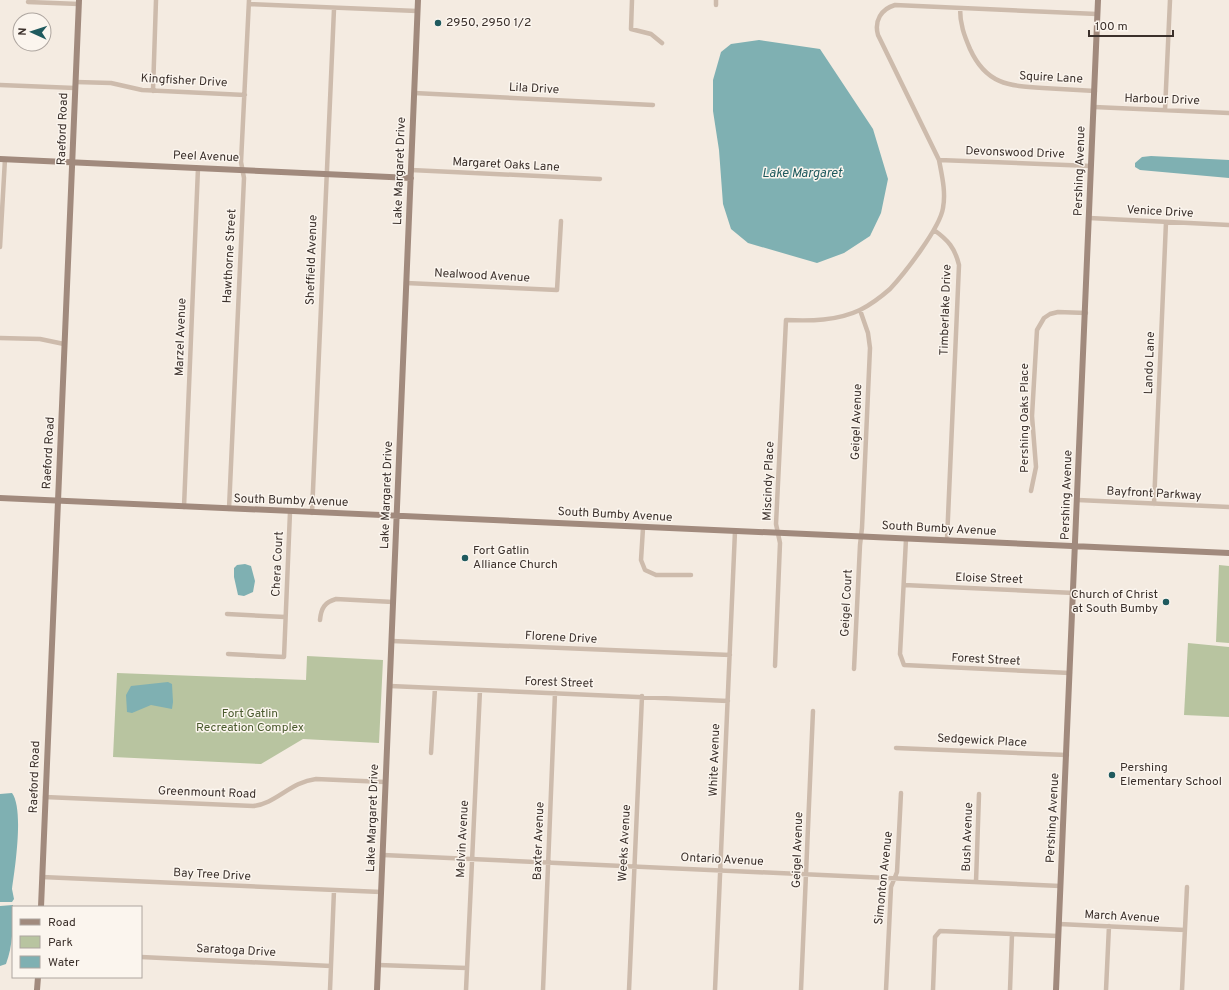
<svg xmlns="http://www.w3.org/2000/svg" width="1229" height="990" font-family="Overpass,sans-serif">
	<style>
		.green { fill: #b8c4a0 }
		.water { fill: #7fb0b2 }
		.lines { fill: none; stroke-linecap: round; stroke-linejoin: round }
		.street { stroke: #cdbbac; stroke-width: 4.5 }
		.secondary { stroke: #a18a7d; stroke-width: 6 }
		.poi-dot { fill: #1f5a5e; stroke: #fbf5ee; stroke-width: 1.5 }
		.labels { text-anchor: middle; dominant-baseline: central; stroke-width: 3; stroke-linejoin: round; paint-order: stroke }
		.poi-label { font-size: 12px; fill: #3b302b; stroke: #fbf5ee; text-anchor: start }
		.street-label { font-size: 12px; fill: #3b302b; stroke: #fbf5ee }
		.park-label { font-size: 12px; fill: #4a5a2e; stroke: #fbf5ee }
		.water-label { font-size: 13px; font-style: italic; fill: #1f5a5e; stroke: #fbf5ee }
	</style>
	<rect width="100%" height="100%" fill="#f4ebe1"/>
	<!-- green -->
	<path class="green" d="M1219 565 1229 566V643L1216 642Z
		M1188 643 1229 647V717L1184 715Z
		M307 656 383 660 379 743 303 739 261 764 113 757 117 673 306 680Z"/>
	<!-- water -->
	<path class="water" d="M759 40 820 49 873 129 888 179 881 213 870 236 844 253 817 263 748 243 731 229 723 204 719 150 713 111V80L721 52 731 44Z
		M1151 156 1229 160V178L1140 170 1135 167V163L1142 157Z
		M245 564 251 566 255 581 253 592 244 596 238 595 234 577V568L237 565Z
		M168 682 172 684 173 702 172 709 151 705 132 713 127 712 126 695 131 686Z
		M12 793C24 809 15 868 12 889L14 899 12 902H0V794Z
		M13 905C13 925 13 946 6 964L0 966V906Z"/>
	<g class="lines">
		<!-- street -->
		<path class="street" d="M632 0 631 29 651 34 662 43
			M28 2 79 4
			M249 4 417 11
			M716 5V0
			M960 8C960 24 964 35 970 49 986 84 1008 86 1043 88 1060 89 1077 90 1095 91
			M76 82 111 83 142 90 245 95
			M0 85 75 88
			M153 91 156 0
			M414 93 653 105
			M1094 107 1229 113
			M1165 110 1170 0
			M939 160 1091 166
			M411 170 600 179
			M1089 218 1229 225
			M934 230C948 240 955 248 959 265L947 540
			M0 247 5 159
			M406 283 557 290 561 221
			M0 338 40 339 64 344
			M1031 491 1036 467 1032 416 1037 330 1044 318 1050 314 1058 312 1086 313
			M1078 500 1229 507
			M1154 504 1166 222
			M184 507 198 168
			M229 509 244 178 241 162 249 0
			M312 513 334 9
			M643 528 641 560 645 570 656 575H691
			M906 539 900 654 904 665 1070 673
			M904 585 1074 593
			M227 614 285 617
			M320 620C321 608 325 602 336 599L393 602
			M392 641 730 655
			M228 654 284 657 290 512
			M775 666 780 543 776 524 786 320C810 321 837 321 860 310 870 305 882 296 890 289 904 274 940 228 943 208 946 192 942 176 939 160L878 35C874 21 881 9 895 5L1097 14
			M854 669 860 545 862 528 870 348 868 333 860 310
			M390 686 728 701
			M896 748 1067 755
			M431 753 435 688
			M45 797 253 806C276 804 290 782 316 779L385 782
			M383 855 1060 886
			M42 877 381 892
			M976 882 979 794
			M1059 924 1185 930
			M141 957 331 966
			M378 965 467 968
			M330 990 334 890
			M466 990 480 690
			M543 990 555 693
			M629 990 642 696
			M715 990 735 531
			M801 990 813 711
			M886 990 891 887 897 872 901 793
			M933 990 935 937 940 931 1058 936
			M1010 990 1012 934
			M1106 990 1109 926
			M1182 990 1187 887"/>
		<!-- secondary -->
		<path class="secondary" d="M0 159 411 178
			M0 498 1229 553
			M41 907 79 0
			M37 990 38 977
			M377 990 418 0
			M1056 990 1098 0"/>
	</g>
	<!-- markers -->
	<g class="poi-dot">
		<circle cx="438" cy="23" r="4"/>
		<circle cx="465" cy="558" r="4"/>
		<circle cx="1166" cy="602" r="4"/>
		<circle cx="1112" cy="775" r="4"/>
	</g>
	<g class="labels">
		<!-- poi labels -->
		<g class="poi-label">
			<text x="446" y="23">2950, 2950 1/2</text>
			<text x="473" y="551">Fort Gatlin<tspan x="473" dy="14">Alliance Church</tspan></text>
			<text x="1158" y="595" text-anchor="end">Church of Christ<tspan x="1158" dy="14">at South Bumby</tspan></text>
			<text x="1120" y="768">Pershing<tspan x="1120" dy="14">Elementary School</tspan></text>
		</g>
		<!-- street labels -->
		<g class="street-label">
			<text transform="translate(1051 78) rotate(3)">Squire Lane</text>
			<text transform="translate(184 81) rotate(3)">Kingfisher Drive</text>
			<text transform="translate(534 89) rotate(3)">Lila Drive</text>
			<text transform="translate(1162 100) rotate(2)">Harbour Drive</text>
			<text transform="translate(63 129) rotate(-88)">Raeford Road</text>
			<text transform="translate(1015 153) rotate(2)">Devonswood Drive</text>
			<text transform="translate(206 157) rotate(2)">Peel Avenue</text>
			<text transform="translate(506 165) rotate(3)">Margaret Oaks Lane</text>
			<text transform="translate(400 171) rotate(-88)">Lake Margaret Drive</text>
			<text transform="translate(1080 171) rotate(-88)">Pershing Avenue</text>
			<text transform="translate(1160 212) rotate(3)">Venice Drive</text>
			<text transform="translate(230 256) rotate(-87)">Hawthorne Street</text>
			<text transform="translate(312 260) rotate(-88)">Sheffield Avenue</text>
			<text transform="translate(482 276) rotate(3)">Nealwood Avenue</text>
			<text transform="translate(946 310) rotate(-88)">Timberlake Drive</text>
			<text transform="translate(181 337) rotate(-88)">Marzel Avenue</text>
			<text transform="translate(1150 363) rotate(-88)">Lando Lane</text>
			<text transform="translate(1025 418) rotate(-90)">Pershing Oaks Place</text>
			<text transform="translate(857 422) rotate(-88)">Geigel Avenue</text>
			<text transform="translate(49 453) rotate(-87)">Raeford Road</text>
			<text transform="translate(769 481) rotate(-88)">Miscindy Place</text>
			<text transform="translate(1154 494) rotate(3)">Bayfront Parkway</text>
			<text transform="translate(387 495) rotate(-88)">Lake Margaret Drive</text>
			<text transform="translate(1067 495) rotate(-88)">Pershing Avenue</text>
			<text transform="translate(291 501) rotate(2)">South Bumby Avenue</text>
			<text transform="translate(615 515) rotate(3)">South Bumby Avenue</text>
			<text transform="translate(939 529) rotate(3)">South Bumby Avenue</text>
			<text transform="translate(278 564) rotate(-87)">Chera Court</text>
			<text transform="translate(989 579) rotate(2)">Eloise Street</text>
			<text transform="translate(847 603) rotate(-87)">Geigel Court</text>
			<text transform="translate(561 638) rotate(3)">Florene Drive</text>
			<text transform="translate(986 660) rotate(3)">Forest Street</text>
			<text transform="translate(559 683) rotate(2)">Forest Street</text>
			<text transform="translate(982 741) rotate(3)">Sedgewick Place</text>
			<text transform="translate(715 760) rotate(-88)">White Avenue</text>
			<text transform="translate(35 777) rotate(-88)">Raeford Road</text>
			<text transform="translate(207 793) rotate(2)">Greenmount Road</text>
			<text transform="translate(373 818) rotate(-88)">Lake Margaret Drive</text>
			<text transform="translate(1053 818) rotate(-87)">Pershing Avenue</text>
			<text transform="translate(968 837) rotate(-88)">Bush Avenue</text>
			<text transform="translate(463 839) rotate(-87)">Melvin Avenue</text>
			<text transform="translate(539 841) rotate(-88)">Baxter Avenue</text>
			<text transform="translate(625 843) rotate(-87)">Weeks Avenue</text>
			<text transform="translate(798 850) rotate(-88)">Geigel Avenue</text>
			<text transform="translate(722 860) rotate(3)">Ontario Avenue</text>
			<text transform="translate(212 875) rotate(3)">Bay Tree Drive</text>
			<text transform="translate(884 878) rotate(-84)">Simonton Avenue</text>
			<text transform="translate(1122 917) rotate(3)">March Avenue</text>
			<text transform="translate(236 951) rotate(3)">Saratoga Drive</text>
		</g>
		<!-- park labels -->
		<g class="park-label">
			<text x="250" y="714">Fort Gatlin<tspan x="250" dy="14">Recreation Complex</tspan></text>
		</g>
		<!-- water labels -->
		<g class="water-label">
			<text x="802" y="174">Lake Margaret</text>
		</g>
	</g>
	<!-- legend -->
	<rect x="12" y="906" width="130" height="72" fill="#fbf5ee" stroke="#aea6a0"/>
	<rect x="20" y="919" width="20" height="6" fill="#a18a7d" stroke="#aea6a0"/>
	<text x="48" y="926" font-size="12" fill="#3b302b">Road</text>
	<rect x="20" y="936" width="20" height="12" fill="#b8c4a0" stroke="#aea6a0"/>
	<text x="48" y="946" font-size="12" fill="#3b302b">Park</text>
	<rect x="20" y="956" width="20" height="12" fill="#7fb0b2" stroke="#aea6a0"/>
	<text x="48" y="966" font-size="12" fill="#3b302b">Water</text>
	<!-- north arrow -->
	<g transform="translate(32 32) rotate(273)"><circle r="19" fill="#fbf5ee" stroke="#aea6a0"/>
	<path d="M0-3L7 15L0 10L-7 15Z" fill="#1f5a5e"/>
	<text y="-6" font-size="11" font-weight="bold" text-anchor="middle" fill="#3b302b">N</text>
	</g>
	<!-- scale -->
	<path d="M1089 30v6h84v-6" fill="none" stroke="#3b302b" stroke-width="2"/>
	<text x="1095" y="30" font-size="12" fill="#3b302b" stroke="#fbf5ee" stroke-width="3" paint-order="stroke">100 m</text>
</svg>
